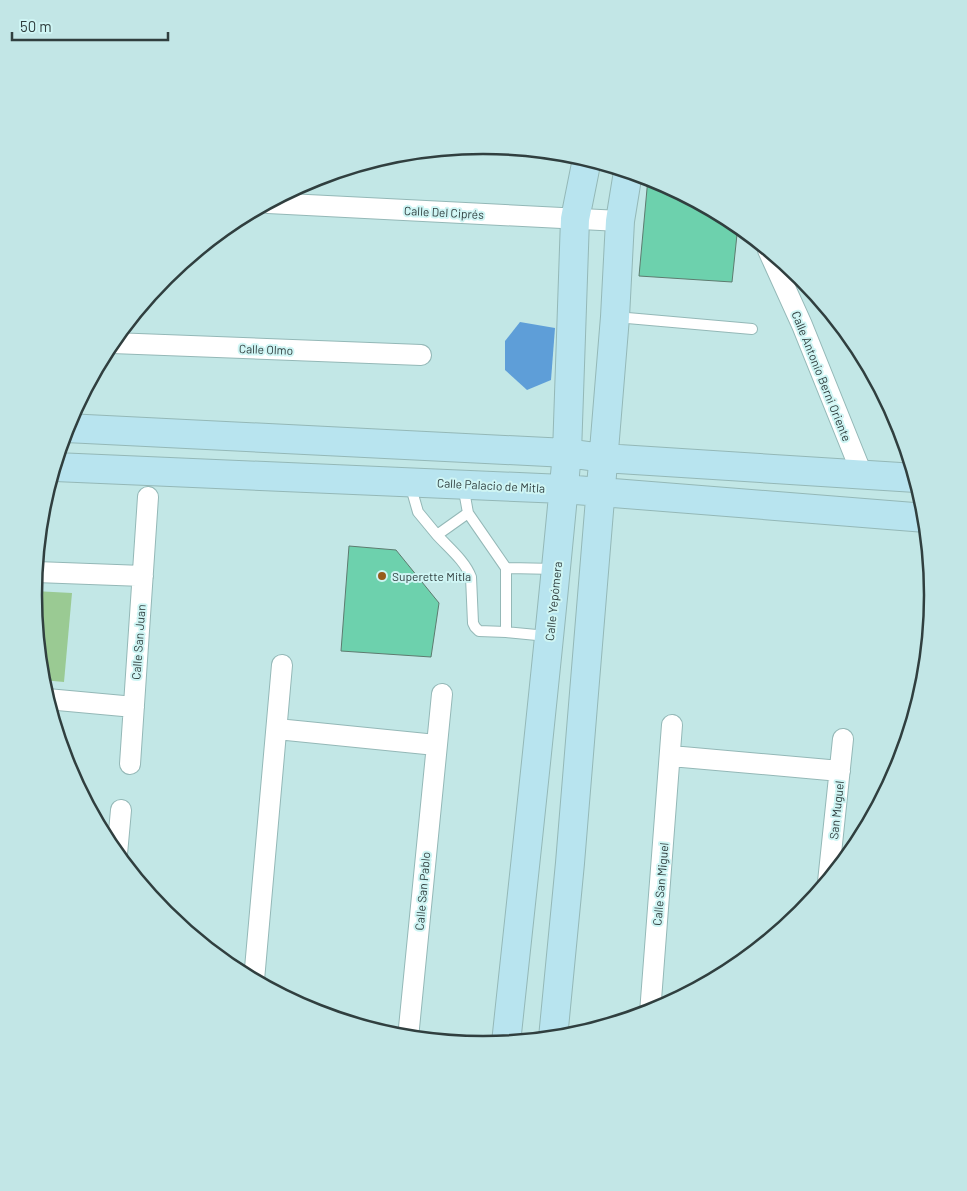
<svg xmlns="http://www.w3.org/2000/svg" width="967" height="1191" font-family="Barlow,sans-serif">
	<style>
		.park { fill: #9aca93 }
		.water { fill: #5e9ed8 }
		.building { fill: #6dd1ad; stroke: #5d7b6f }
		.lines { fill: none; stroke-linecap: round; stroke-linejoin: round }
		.service-casing { stroke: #94b8b7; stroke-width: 12 }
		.minor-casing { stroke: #94b8b7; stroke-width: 22 }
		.secondary-casing { stroke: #94b8b7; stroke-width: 30 }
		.service { stroke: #fff; stroke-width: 10 }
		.minor { stroke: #fff; stroke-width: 20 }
		.secondary { stroke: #b8e4ef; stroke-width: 28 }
		.poi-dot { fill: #975b1c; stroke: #cff5f4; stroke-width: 2 }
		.labels { text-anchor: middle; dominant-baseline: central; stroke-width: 4; stroke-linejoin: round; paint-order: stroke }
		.street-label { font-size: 12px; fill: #303f3f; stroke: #cff5f4 }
		.poi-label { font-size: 12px; fill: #303f3f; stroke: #cff5f4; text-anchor: start }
		.rim { fill: none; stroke: #303f3f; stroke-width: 2.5 }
	</style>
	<rect width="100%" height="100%" fill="#c2e7e6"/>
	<!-- park -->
	<path class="park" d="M34 591 72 593 64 682 42 680Z"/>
	<!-- water -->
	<path class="water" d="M520 322 555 328 551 380 527 390 505 370V341Z"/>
	<!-- building -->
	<path class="building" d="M648 178 656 180 734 222 738 225 732 282 639 276Z
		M349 546 396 550 439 603 431 657 341 651Z"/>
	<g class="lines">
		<defs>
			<path id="service" d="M616 317 752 329
				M410 484 418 512 437 535
				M463 485 468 513 506 568 556 569
				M468 513 437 535C449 548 465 561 471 577L473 623 475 627 479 631 506 632V568
				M506 632 547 636"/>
			<path id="minor" d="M268 203 620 221
				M768 250 802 325 862 474
				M112 343 421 355
				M36 572 143 576
				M47 699 134 707
				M277 729 436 745
				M671 756 840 771
				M130 764 148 497
				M117 854 121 810
				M828 882 843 739
				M254 980 282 665
				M650 1013 672 725
				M408 1038 442 694"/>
			<path id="secondary" d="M66 428 567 453 603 458 916 478
				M55 467 563 489 926 518
				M553 1038 570 863 615 317 620 221 628 172
				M506 1043C527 846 549 650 567 453L575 219 587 159"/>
		</defs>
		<!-- service casing -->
		<use href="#service" class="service-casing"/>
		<!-- minor casing -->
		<use href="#minor" class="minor-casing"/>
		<!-- secondary casing -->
		<use href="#secondary" class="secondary-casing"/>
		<!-- service -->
		<use href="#service" class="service"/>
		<!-- minor -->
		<use href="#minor" class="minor"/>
		<!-- secondary -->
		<use href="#secondary" class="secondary"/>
	</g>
	<!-- markers -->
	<circle class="poi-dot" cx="382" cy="576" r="5"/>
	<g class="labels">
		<!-- street labels -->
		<g class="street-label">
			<text transform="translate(444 212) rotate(3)">Calle Del Ciprés</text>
			<text transform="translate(266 349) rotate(2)">Calle Olmo</text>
			<text transform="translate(822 376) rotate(68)">Calle Antonio Berni Oriente</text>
			<text transform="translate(491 485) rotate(3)">Calle Palacio de Mitla</text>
			<text transform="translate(553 601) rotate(-84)">Calle Yepómera</text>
			<text transform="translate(138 642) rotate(-86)">Calle San Juan</text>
			<text transform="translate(836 810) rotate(-84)">San Muguel</text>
			<text transform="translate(660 884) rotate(-85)">Calle San Miguel</text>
			<text transform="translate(422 891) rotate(-85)">Calle San Pablo</text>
		</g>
		<!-- poi labels -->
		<g class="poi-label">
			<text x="392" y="576">Superette Mitla</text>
		</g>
	</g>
	<!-- crop -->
	<path d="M0 0H967V1191H0ZM42 595a441 441 0 1 1 882 0a441 441 0 1 1-882 0Z" fill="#c2e6e6" fill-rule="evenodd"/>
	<path class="rim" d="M42 595a441 441 0 1 1 882 0a441 441 0 1 1-882 0Z"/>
	<!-- scale -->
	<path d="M12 32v8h156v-8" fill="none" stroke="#303f3f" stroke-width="2.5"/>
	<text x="20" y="32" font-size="15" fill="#303f3f" stroke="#cff5f4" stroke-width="4" paint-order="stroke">50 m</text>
</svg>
